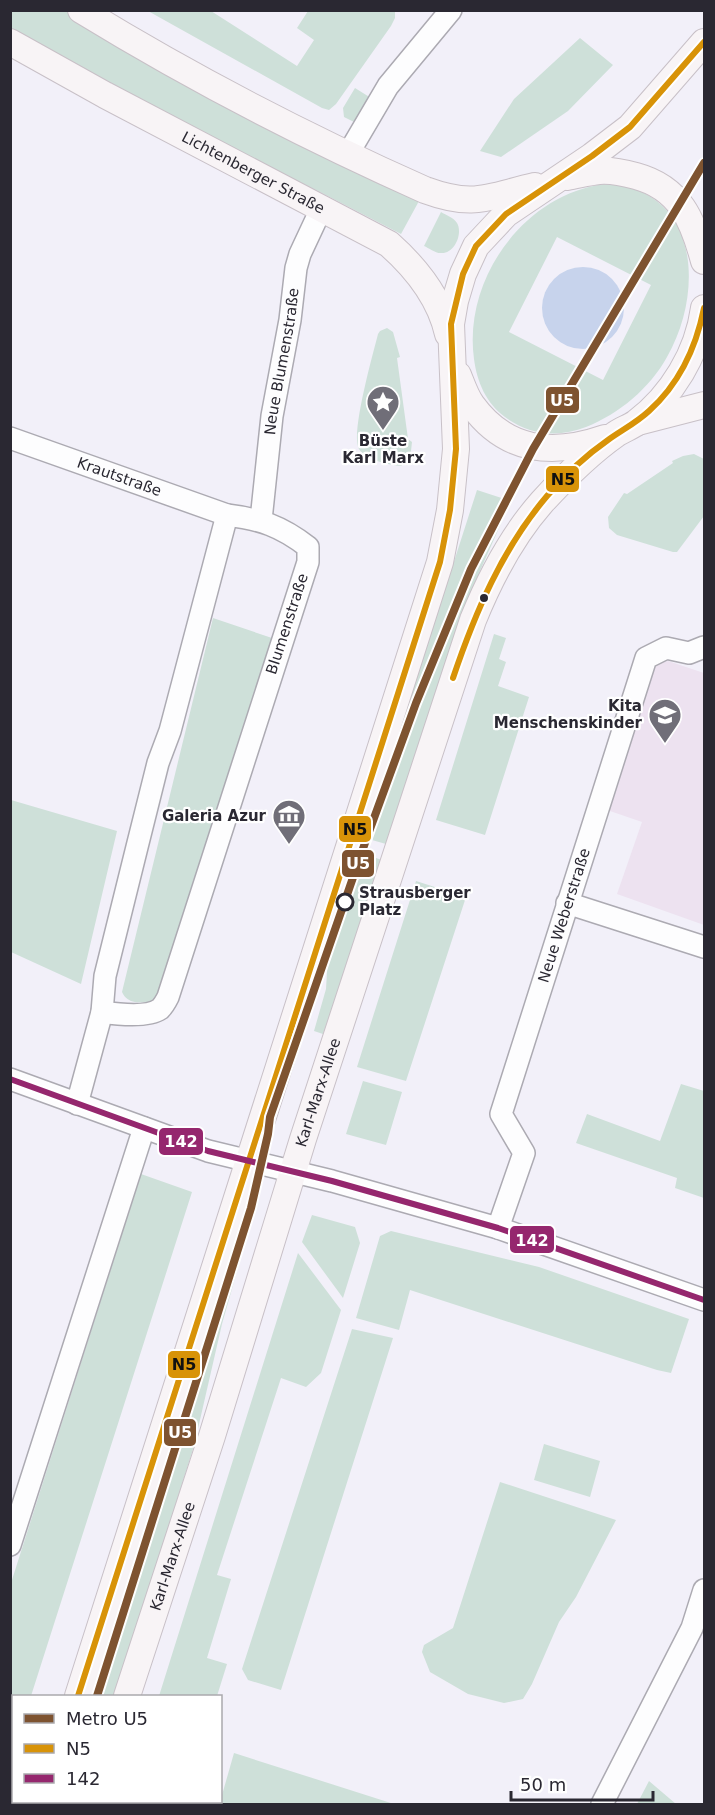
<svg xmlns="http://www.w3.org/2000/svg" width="715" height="1815" font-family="'DejaVu Sans',sans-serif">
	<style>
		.education { fill: #ede2f0 }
		.green { fill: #cee0d9; fill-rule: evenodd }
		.water { fill: #c7d3ec }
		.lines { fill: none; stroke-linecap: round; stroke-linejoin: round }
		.minor-casing { stroke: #acaab2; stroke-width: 24 }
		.major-casing { stroke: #c8c0c7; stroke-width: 28 }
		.minor { stroke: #fdfdfe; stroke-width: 21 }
		.major { stroke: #f8f4f6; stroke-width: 26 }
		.bus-1-casing { stroke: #fff; stroke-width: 10 }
		.bus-2-casing { stroke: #fff; stroke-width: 10 }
		.bus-1 { stroke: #d89308; stroke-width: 6 }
		.bus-2 { stroke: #95276e; stroke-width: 6 }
		.metro-1-casing { stroke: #fff; stroke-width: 12 }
		.metro-1 { stroke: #7e5330; stroke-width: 8 }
		.bus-dot { fill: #2a2832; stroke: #fff; stroke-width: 2 }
		.stop-dot { fill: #fff; stroke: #2a2832; stroke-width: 3 }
		.labels { text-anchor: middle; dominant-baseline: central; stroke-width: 4.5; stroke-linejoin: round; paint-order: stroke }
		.street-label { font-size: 15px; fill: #2a2832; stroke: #fff }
		.poi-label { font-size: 15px; font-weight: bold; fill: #2a2832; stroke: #fff; text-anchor: end }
		.stop-label { font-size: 15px; font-weight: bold; fill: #2a2832; stroke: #fff; text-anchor: start }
		.line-badge { stroke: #fff; stroke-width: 2 }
		.badge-label { font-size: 16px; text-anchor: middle; font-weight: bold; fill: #fff }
		.pale-badge-label { font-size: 16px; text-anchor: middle; font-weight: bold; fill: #111 }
	</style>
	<rect width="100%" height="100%" fill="#f2f0f9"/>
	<!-- education -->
	<path class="education" d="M668 661 704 673V925L617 894 642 822 607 810 652 669 660 663Z"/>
	<!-- green -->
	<path class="green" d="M10 11H73L419 201 401 234 318 191 154 114 10 38Z
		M395 11V18L391 26 336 104 329 110 322 108 148 11H211L297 66 314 40 297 28 308 11Z
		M580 38 613 65 568 111 501 157 480 151 514 99Z
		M355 88 371 98 356 123 344 117 343 108Z
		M604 184C699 187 705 291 667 357 650 388 619 414 586 427 558 438 529 435 505 417 486 403 477 382 474 359 463 280 523 195 604 184ZM557 237 651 285 603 380 509 332Z
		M441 212C446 215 454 218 457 223 463 233 455 253 442 253 436 254 429 248 424 246Z
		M387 328 393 332 400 357 397 358 408 439 412 442 410 460 401 466C390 465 365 460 359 449 350 435 373 354 378 334L380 331Z
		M694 454 704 459V516L677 552H673L617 535 609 528 608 517 624 493 627 494 673 463 672 461 683 456Z
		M477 490 511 501 464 607 386 844 365 838Z
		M213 618 275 639 162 994 153 1003C140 1002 128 1005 122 992Z
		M494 634 506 638 499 659 506 662 498 686 529 697 485 835 436 820Z
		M11 800 117 831 81 984 11 952Z
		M361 853 382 860 323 1034 314 1031 326 989 328 955Z
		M416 881 466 897 406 1081 357 1067Z
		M363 1081 402 1092 386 1145 346 1134Z
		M681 1084 704 1091V1198L675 1188 677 1178 576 1143 587 1114 660 1141Z
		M141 1174 192 1192 31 1696H14V1751L11 1760V1583Z
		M247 1207 255 1208 222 1324 194 1446 115 1696H91Z
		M312 1215 355 1227 360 1243 343 1298 302 1242Z
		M391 1231 539 1267 689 1319 671 1373 657 1370 410 1290 399 1330 356 1318 380 1236Z
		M298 1253 341 1310 321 1373 306 1387 281 1378 217 1575 231 1579 207 1658 227 1664 217 1696H159Z
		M352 1329 393 1338 281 1690 248 1680 242 1669Z
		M544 1444 600 1461 590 1497 534 1480Z
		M500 1482 616 1520 576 1597 559 1622 532 1684 523 1699 504 1703 468 1694 430 1672 422 1652 424 1645 453 1628Z
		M234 1753 394 1804H218L220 1802Z
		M649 1781 676 1804H637Z"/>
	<!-- water -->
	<path class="water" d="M542 308a41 41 0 1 1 82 0a41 41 0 1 1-82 0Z"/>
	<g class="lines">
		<defs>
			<g id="minor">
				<path d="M348 154 388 86 451 10"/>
				<path id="s1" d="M10 438 227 515C260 519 281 526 308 547V562L168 997C166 1001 163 1006 160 1009 147 1018 116 1014 102 1012"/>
				<path id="s2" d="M261 520 272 416 290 320 296 268 300 254 322 207"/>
				<path d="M567 903 704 947"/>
				<path d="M10 1079 208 1151 332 1181 498 1228 704 1300"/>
				<path d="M77 1104 102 1012 105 976 137 847 158 763 170 731 227 515"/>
				<path id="s3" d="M498 1228 524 1153 501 1114 646 658 666 648 689 653 704 647"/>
				<path d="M10 1545 144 1128"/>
				<path d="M10 1804H11"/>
				<path d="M602 1804 692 1628 704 1590"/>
			</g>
			<g id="major">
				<path d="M81 10C192 78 306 137 425 190 474 208 487 197 535 186"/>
				<path id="s4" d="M10 42 105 95 389 244C416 268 440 298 448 334"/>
				<path d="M567 177C578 175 589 172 599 171 611 170 625 173 636 176 680 188 693 220 704 261"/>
				<path d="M458 375C462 385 466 397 472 405 506 452 553 456 605 438"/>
				<path d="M638 422 704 405"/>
				<path d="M78 1696 440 562 450 510 456 449 451 324 455 301 463 274 476 246 506 214 592 156 630 127 704 42"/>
				<path id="s5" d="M127 1696 212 1436 303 1139 473 620C490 578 512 536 542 502 564 478 589 453 616 434 622 430 630 427 636 423 672 396 698 353 704 308"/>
				<path d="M44 1804 45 1802"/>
				<path d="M92 1804 93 1802"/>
			</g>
		</defs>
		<!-- minor casing -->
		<use href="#minor" class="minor-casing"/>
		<!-- major casing -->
		<use href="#major" class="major-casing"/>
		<!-- minor -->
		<use href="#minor" class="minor"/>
		<!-- major -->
		<use href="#major" class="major"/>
		<defs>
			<path id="bus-1" d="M453 678C475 613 502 549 547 496 565 475 585 456 608 440 622 430 636 423 649 411 679 384 696 348 704 308
				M78 1696 440 562 450 510 456 449 451 324 463 274 476 246 506 214 592 156 630 127 704 42"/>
			<path id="bus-2" d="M10 1079 208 1151 332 1181 498 1228 704 1300"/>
		</defs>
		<!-- bus-1 casing -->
		<use href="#bus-1" class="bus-1-casing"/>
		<!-- bus-2 casing -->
		<use href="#bus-2" class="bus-2-casing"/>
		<!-- bus-1 -->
		<use href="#bus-1" class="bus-1"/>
		<!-- bus-2 -->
		<use href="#bus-2" class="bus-2"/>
		<defs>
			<path id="metro-1" d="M97 1696 251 1208 268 1134 270 1117 366 840 416 703 471 569 533 449 704 163"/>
		</defs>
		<!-- metro-1 casing -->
		<use href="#metro-1" class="metro-1-casing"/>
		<!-- metro-1 -->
		<use href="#metro-1" class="metro-1"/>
	</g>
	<!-- icons -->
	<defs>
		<symbol id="sight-pin" viewBox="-11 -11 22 30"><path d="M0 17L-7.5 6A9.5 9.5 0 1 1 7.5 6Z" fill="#706e78" stroke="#fff"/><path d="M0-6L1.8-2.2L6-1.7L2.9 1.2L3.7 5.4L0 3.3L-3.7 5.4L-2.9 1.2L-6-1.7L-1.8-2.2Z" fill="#fff"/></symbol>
		<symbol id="school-pin" viewBox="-11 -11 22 30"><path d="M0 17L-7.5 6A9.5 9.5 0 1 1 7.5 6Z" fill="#706e78" stroke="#fff"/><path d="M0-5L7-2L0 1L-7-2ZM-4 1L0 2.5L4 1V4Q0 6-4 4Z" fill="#fff"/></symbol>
		<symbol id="museum-pin" viewBox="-11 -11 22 30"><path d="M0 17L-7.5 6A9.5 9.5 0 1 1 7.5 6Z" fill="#706e78" stroke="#fff"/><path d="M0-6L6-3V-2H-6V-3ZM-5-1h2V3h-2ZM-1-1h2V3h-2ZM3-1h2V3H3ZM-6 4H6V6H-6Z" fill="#fff"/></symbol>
	</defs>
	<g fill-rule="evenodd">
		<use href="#sight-pin" x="364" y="383" width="38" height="52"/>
		<use href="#school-pin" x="646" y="696" width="38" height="52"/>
		<use href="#museum-pin" x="270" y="797" width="38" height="52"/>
	</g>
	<!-- markers -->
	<circle class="bus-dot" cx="484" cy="598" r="5"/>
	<circle class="stop-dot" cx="345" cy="902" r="8"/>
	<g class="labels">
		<!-- street labels -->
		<g class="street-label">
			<text stroke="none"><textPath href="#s4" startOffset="276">Lichtenberger Straße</textPath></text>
			<text stroke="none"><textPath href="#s2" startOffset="160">Neue Blumenstraße</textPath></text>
			<text stroke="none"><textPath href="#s1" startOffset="116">Krautstraße</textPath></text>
			<text transform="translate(287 624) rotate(-72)">Blumenstraße</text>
			<text stroke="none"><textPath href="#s3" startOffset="333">Neue Weberstraße</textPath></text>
			<text stroke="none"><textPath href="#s5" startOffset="633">Karl-Marx-Allee</textPath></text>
			<text stroke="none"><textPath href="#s5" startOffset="147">Karl-Marx-Allee</textPath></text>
		</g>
		<!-- poi labels -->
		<g class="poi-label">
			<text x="383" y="441" text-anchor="middle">Büste<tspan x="383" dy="17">Karl Marx</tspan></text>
			<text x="642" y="706">Kita<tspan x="642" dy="17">Menschenskinder</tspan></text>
			<text x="266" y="816">Galeria Azur</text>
		</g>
		<!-- stop labels -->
		<g class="stop-label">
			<text x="359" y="893">Strausberger<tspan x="359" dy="17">Platz</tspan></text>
		</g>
	</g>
	<g class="line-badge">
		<rect x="545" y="386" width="35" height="28" rx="6" fill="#7e5330"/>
		<rect x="545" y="465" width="35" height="28" rx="6" fill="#d89308"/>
		<rect x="338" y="815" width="34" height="28" rx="6" fill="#d89308"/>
		<rect x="341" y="849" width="34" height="29" rx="6" fill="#7e5330"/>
		<rect x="158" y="1127" width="46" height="29" rx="6" fill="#95276e"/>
		<rect x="509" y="1225" width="46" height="29" rx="6" fill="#95276e"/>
		<rect x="167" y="1350" width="34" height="29" rx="6" fill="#d89308"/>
		<rect x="163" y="1418" width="34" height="29" rx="6" fill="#7e5330"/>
	</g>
	<g class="badge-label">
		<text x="562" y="406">U5</text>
		<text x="358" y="869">U5</text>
		<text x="181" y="1147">142</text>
		<text x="532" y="1246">142</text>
		<text x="180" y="1438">U5</text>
	</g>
	<g class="pale-badge-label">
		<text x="563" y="485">N5</text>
		<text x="355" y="835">N5</text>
		<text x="184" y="1370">N5</text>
	</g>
	<!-- border -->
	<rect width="715" height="1815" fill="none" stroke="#2a2832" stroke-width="24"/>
	<!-- legend -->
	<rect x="12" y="1695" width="210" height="108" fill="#ffffff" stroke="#aaa9ad" stroke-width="1.5"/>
	<rect x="24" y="1714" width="30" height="9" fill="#7e5330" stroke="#aaa9ad" stroke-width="1.5"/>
	<text x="66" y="1725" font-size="18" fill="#2a2832">Metro U5</text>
	<rect x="24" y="1744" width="30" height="9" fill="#d89308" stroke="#aaa9ad" stroke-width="1.5"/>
	<text x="66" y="1755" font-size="18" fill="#2a2832">N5</text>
	<rect x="24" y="1774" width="30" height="9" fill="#95276e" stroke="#aaa9ad" stroke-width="1.5"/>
	<text x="66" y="1785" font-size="18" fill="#2a2832">142</text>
	<!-- scale -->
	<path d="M511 1791v9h142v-9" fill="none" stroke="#2a2832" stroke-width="3"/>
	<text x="520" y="1791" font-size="18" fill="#2a2832" stroke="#ffffff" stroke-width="4.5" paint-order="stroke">50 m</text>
</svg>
